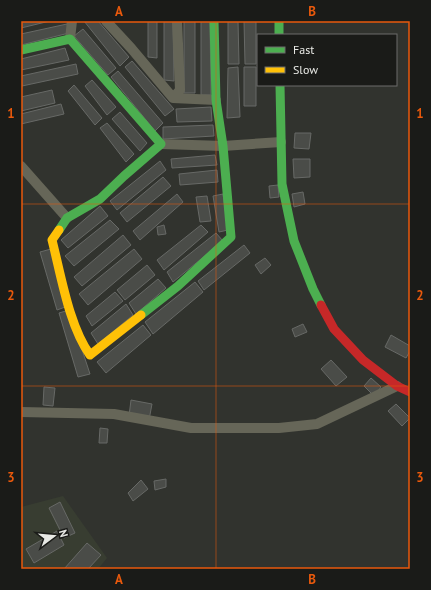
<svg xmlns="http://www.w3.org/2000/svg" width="431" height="590" font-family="'PT Sans',sans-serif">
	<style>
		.built { fill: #383d31 }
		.building { fill: #4a4c48; stroke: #676966 }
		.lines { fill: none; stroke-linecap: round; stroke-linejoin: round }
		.street { stroke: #666658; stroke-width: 10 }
		.fast { stroke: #4caf50; stroke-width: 9 }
		.slow { stroke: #ffc107; stroke-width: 9 }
		.jam { stroke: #c62828; stroke-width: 9 }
		.grid { fill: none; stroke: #e8590c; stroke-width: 1; stroke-opacity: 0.55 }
		.neatline { fill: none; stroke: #e8590c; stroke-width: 1.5 }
		.grid-label { font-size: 13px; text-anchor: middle; font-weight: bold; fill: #e8590c }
	</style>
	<rect width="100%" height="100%" fill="#31332e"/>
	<!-- built -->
	<path class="built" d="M63 496 107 558 98 569H21V507Z"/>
	<!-- building -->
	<path class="building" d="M21 21H50L21 28Z
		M84 21H98L129 57 120 66Z
		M148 21H157V58L148 57Z
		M164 21H173L174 81 164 80Z
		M184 21H195V93H184Z
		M201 21H210L211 95H201Z
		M228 21H238L239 64H228Z
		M244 21H256V64H245Z
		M67 24 69 33 21 45V34Z
		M83 29 116 68 108 75 74 36Z
		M65 48 69 60 21 70V59Z
		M132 61 174 109 165 116 125 67Z
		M76 64 78 74 22 86 21 76Z
		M238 67 240 117 227 118 228 68Z
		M244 67H256V106H244Z
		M118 71 163 123 155 131 111 77Z
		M92 80 116 107 107 115 85 86Z
		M74 85 102 118 95 125 68 91Z
		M52 90 55 103 21 111V97Z
		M61 104 64 114 21 124V114Z
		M211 107 212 121 177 122 176 109Z
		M120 112 147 143 140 151 112 119Z
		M107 123 134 154 126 162 100 128Z
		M213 125 214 136 163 139V127Z
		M295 133H311L309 149 294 148Z
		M215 155 217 165 172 168 171 159Z
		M293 159H310V177L294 178Z
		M160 161 166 170 117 210 110 201Z
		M217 170 218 182 180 185 179 174Z
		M163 177 171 186 127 222 120 213Z
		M278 185 279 197 270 198 269 186Z
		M303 192 305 204 294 207 292 194Z
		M177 194 183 202 140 240 133 231Z
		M223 194 228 230 219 232 213 196Z
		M207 196 211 221 200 222 196 197Z
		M100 206 108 216 68 248 61 240Z
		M110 220 119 229 74 266 65 256Z
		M164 225 166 234 158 235 157 227Z
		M201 225 208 232 164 270 157 260Z
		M216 233 223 241 173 282 167 272Z
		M123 235 131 245 82 286 74 277Z
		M244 245 250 253 204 290 198 281Z
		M51 249 68 306 57 310 40 252Z
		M134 249 142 259 88 305 79 294Z
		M265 258 271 265 261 274 255 265Z
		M147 265 155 275 125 300 117 290Z
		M158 279 166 288 136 314 129 303Z
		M195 282 203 292 153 334 145 322Z
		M115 292 123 301 92 326 86 316Z
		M126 304 133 315 98 344 91 333Z
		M69 310 90 374 78 377 59 313Z
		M303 324 307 332 295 337 292 329Z
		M143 325 151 335 106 373 97 362Z
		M391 335 410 346V351L406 358 385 347Z
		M331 360 347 377 336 386 321 369Z
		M371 378 381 387 374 396 364 386Z
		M44 387 55 388 53 406 43 405Z
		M131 400 152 404 149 420 129 416Z
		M396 404 410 418 402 426 388 411Z
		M100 428 108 429 107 443H99Z
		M166 479V487L155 490 154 481Z
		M141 480 148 489 133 501 128 493Z
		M60 502 75 533 64 538 49 508Z
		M57 531 64 545 34 563 26 549Z
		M87 543 101 555 88 569H64Z"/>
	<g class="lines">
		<!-- street -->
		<path class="street" d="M106 21 131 48 173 98 216 100
			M70 39 72 21
			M173 98 180 90 177 21
			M161 144 223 146 281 142
			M21 166 67 218
			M21 412 114 414 191 428H279L317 424 397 386"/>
		<!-- fast -->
		<path class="fast" d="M279 21V35
			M21 50 70 39 161 144 124 176 100 199 67 218 59 230
			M280 85 282 184 294 241 313 289 321 305
			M141 315 178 286 231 237 223 146 216 100 214 21"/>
		<!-- slow -->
		<path class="slow" d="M59 230 52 240C61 275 69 326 90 355L141 315"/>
		<!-- jam -->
		<path class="jam" d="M321 305 334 329 363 360 397 386 410 392"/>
	</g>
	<!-- grid -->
	<path class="grid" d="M216 21V569M21 204H410M21 386H410"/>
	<!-- border -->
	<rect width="431" height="590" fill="none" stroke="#1a1b18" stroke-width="44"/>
	<!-- legend -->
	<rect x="257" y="34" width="140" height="52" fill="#1a1b18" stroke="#6c6d6a"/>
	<rect x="265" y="47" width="20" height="6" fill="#4caf50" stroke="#6c6d6a"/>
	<text x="293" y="54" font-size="12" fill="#e8e9e5">Fast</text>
	<rect x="265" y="67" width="20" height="6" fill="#ffc107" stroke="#6c6d6a"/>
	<text x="293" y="74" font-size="12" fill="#e8e9e5">Slow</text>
	<!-- north arrow -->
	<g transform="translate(54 536) rotate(74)" stroke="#1a1b18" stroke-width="3" paint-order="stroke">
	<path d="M0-3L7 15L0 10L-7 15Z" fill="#e8e9e5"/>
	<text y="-6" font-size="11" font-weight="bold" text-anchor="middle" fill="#e8e9e5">N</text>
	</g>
	<rect x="22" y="22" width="387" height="546" class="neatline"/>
	<g class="grid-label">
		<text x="119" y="16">A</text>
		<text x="312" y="16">B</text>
		<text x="11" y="118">1</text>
		<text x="420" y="118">1</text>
		<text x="11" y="300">2</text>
		<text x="420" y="300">2</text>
		<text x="11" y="482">3</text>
		<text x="420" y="482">3</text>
		<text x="119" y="584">A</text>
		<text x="312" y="584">B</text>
	</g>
</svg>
